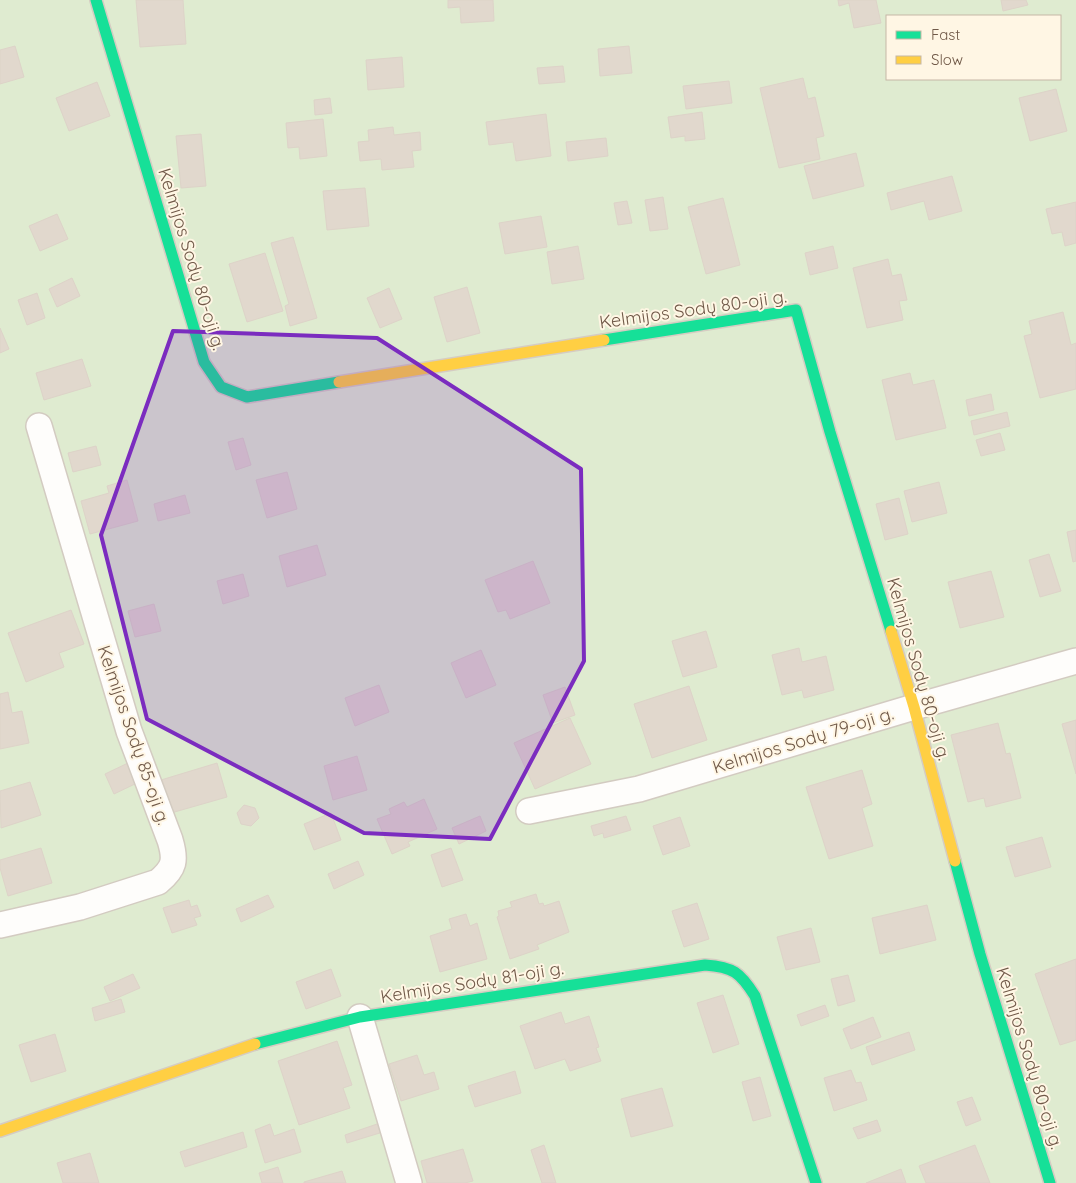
<svg xmlns="http://www.w3.org/2000/svg" width="1076" height="1183" font-family="Quicksand,sans-serif">
	<style>
		.green { fill: #dfebd0; fill-rule: evenodd }
		.building { fill: #e1d8cd; stroke: #ddd3c8 }
		.lines { fill: none; stroke-linecap: round; stroke-linejoin: round }
		.street-casing { stroke: #d3cbc1; stroke-width: 28 }
		.fast-casing { stroke: #d5ccc2; stroke-width: 14 }
		.slow-casing { stroke: #d5ccc2; stroke-width: 14 }
		.street { stroke: #fefdfb; stroke-width: 25 }
		.fast { stroke: #16e098; stroke-width: 11 }
		.slow { stroke: #ffcf43; stroke-width: 11 }
		.marked { fill: #7b2cbf; fill-opacity: 0.2; stroke: #7b2cbf; stroke-width: 4; stroke-linejoin: round }
		.labels { text-anchor: middle; dominant-baseline: central; stroke-width: 4; stroke-linejoin: round; paint-order: stroke }
		.street-label { font-size: 18px; fill: #705948; stroke: #fff6e4 }
	</style>
	<rect width="100%" height="100%" fill="#f5f0e5"/>
	<!-- green -->
	<path class="green" d="M0 0H1076V1183H0ZM887 16H1060V79H887Z"/>
	<!-- building -->
	<path class="building" d="M136 0H183L186 44 140 47Z
		M448 0H493L494 21 461 23 460 7 448 8Z
		M838 0H876L881 23 854 28 849 3 839 6Z
		M1001 0H1026L1028 5 1003 11Z
		M15 46 24 77 0 84V50Z
		M629 46 632 73 600 76 598 49Z
		M402 57 404 87 368 90 366 60Z
		M563 66 565 82 539 84 537 68Z
		M803 78 808 99 815 97 824 136 816 138 820 159 779 168 760 88Z
		M729 81 732 103 686 109 683 86Z
		M97 82 110 116 69 131 56 98Z
		M1056 89 1067 131 1030 141 1019 98Z
		M330 98 332 113 315 115 314 100Z
		M702 112 705 139 685 141V136L671 138 668 117Z
		M546 114 551 156 516 161 513 142 489 145 486 122Z
		M323 119 327 156 300 159 299 147 288 148 286 123Z
		M393 127 394 135 420 132 421 150 412 151 414 167 382 170 381 159 360 161 358 142 369 141 368 130Z
		M201 134 206 186 181 188 176 136Z
		M606 138 608 156 568 161 566 142Z
		M856 153 864 186 813 199 804 166Z
		M952 176 962 211 929 220 924 201 891 210 887 193Z
		M365 188 369 226 327 230 323 191Z
		M663 197 668 229 650 231 645 200Z
		M723 198 740 265 706 274 688 207Z
		M627 201 632 223 618 225 614 203Z
		M1076 202V243L1065 246 1062 232 1052 234 1046 209Z
		M57 214 68 239 40 251 29 226Z
		M541 216 547 247 505 254 499 223Z
		M293 237 317 318 290 326 285 306 289 304 271 243Z
		M578 246 584 279 552 284 547 252Z
		M833 246 838 268 810 275 805 253Z
		M265 253 283 311 247 322 229 264Z
		M888 259 892 276 901 274 907 300 899 301 903 320 867 328 853 268Z
		M72 278 80 296 57 307 49 289Z
		M467 287 480 333 447 342 434 297Z
		M389 288 402 319 380 328 367 298Z
		M37 293 45 318 27 325 18 300Z
		M1063 312 1071 345 1076 343V389L1040 398 1024 336 1032 334 1029 321Z
		M0 328 9 349 0 353Z
		M82 359 91 386 44 400 36 373Z
		M910 373 913 385 934 380 946 428 896 440 882 380Z
		M991 394 994 410 969 416 966 400Z
		M1007 412 1010 426 974 435 971 421Z
		M1000 433 1005 450 981 456 976 440Z
		M243 438 251 465 236 470 228 442Z
		M96 446 101 465 73 472 68 453Z
		M287 472 297 509 267 518 256 480Z
		M127 480 138 521 90 534 81 501 109 493 107 486Z
		M939 482 947 513 912 522 904 491Z
		M185 495 190 513 158 521 154 504Z
		M899 498 908 534 885 540 876 504Z
		M1076 530V561L1073 562 1067 532Z
		M317 545 326 575 287 587 279 556Z
		M1049 554 1061 591 1040 597 1029 560Z
		M533 561 550 603 510 619 506 610 498 612 485 580Z
		M991 571 1004 617 960 628 948 582Z
		M243 574 249 596 223 604 217 581Z
		M154 604 161 631 135 637 128 611Z
		M71 610 84 644 59 653 64 667 26 682 8 633Z
		M706 631 717 667 683 677 672 641Z
		M799 648 802 662 826 656 834 690 804 698 802 690 782 695 772 655Z
		M481 650 496 685 466 698 451 663Z
		M379 685 389 712 355 726 345 698Z
		M689 686 707 740 652 758 634 704Z
		M565 687 575 715 553 723 543 695Z
		M8 692 12 713 22 711 29 743 0 749V694Z
		M570 718 591 764 535 789 514 743Z
		M1076 720V774L1062 724Z
		M998 723 1006 754 1010 753 1021 798 986 807 984 798 968 802 951 735Z
		M357 756 367 790 333 800 324 766Z
		M128 763 137 783 114 794 105 774Z
		M217 763 227 797 171 813 161 780Z
		M862 770 872 804 862 808 873 846 829 859 806 787Z
		M30 782 41 815 1 828 0 791Z
		M424 799 437 829 408 842 410 846 392 854 377 819 391 814 389 809 404 802 407 807Z
		M244 805 255 808 259 818 251 826 241 824 237 813Z
		M331 813 341 840 314 850 304 824Z
		M480 816 486 831 459 844 452 828Z
		M626 816 631 830 604 838 603 833 594 836 591 826Z
		M680 817 690 846 663 855 653 826Z
		M1042 837 1051 867 1015 877 1006 847Z
		M41 848 52 883 8 896 0 868V860Z
		M451 848 463 880 442 887 431 855Z
		M358 861 364 875 334 889 328 874Z
		M536 894 539 904 543 903 544 906 559 901 569 932 537 945 539 949 510 959 497 917 499 916 498 911 512 907 510 902Z
		M268 895 274 907 241 922 236 909Z
		M189 900 191 907 197 905 201 916 194 918 197 925 172 933 163 908Z
		M697 903 709 939 684 947 672 911Z
		M927 905 936 940 880 954 872 918Z
		M466 914 470 926 477 923 487 959 440 972 430 936 452 929 449 919Z
		M811 928 820 962 786 970 777 937Z
		M1076 959V1040L1060 1045 1035 974Z
		M331 969 341 996 306 1009 296 982Z
		M133 974 140 988 110 1001 104 987Z
		M848 975 855 1001 838 1006 831 979Z
		M723 995 739 1044 713 1053 697 1003Z
		M121 999 125 1012 95 1021 92 1008Z
		M825 1005 829 1016 801 1026 797 1015Z
		M561 1012 565 1024 589 1016 599 1047 596 1048 601 1061 570 1071 565 1059 535 1069 520 1026Z
		M873 1017 881 1037 851 1049 843 1029Z
		M909 1032 915 1050 872 1065 866 1047Z
		M55 1034 66 1071 31 1082 19 1045Z
		M337 1041 352 1085 343 1088 350 1108 299 1125 278 1061Z
		M417 1055 424 1075 434 1072 439 1089 401 1101 389 1064Z
		M851 1070 856 1083 861 1082 867 1100 834 1111 824 1078Z
		M515 1071 521 1093 475 1107 468 1086Z
		M760 1077 771 1116 753 1121 742 1082Z
		M662 1088 673 1126 631 1137 621 1099Z
		M972 1097 981 1120 966 1126 957 1102Z
		M877 1120 881 1131 858 1139 853 1128Z
		M380 1123 383 1132 347 1143 345 1135Z
		M270 1124 274 1136 294 1129 301 1152 265 1163 255 1130Z
		M243 1132 247 1147 185 1167 180 1152Z
		M544 1145 556 1183H542L531 1150Z
		M975 1145 990 1183H926L919 1166Z
		M463 1149 473 1181 465 1183H427L421 1161Z
		M90 1153 99 1183H63L57 1163Z
		M278 1167 283 1183H262L259 1173Z
		M901 1169 906 1183H866Z
		M342 1171 346 1183H304V1182Z"/>
	<g class="lines">
		<defs>
			<path id="street" d="M529 811 639 789 914 707 1076 661
				M0 925 80 907 158 882C175 868 176 860 170 840L129 731 39 426
				M360 1017 409 1183"/>
			<path id="fast" d="M96 0 204 362 221 387 247 397 339 382
				M604 340 796 310 830 432 891 631
				M955 861 980 954 1050 1183
				M255 1044 360 1017 705 965C733 967 740 972 755 996L816 1183"/>
			<path id="slow" d="M339 382 604 340
				M891 631 914 707 955 861
				M0 1131 255 1044"/>
		</defs>
		<!-- street casing -->
		<use href="#street" class="street-casing"/>
		<!-- fast casing -->
		<use href="#fast" class="fast-casing"/>
		<!-- slow casing -->
		<use href="#slow" class="slow-casing"/>
		<!-- street -->
		<use href="#street" class="street"/>
		<!-- fast -->
		<use href="#fast" class="fast"/>
		<!-- slow -->
		<use href="#slow" class="slow"/>
	</g>
	<!-- marked area -->
	<path class="marked" d="M173 331 377 338 581 469 584 661 490 839 364 833 147 719 101 535Z"/>
	<g class="labels">
		<!-- street labels -->
		<g class="street-label">
			<text transform="translate(192 259) rotate(73)">Kelmijos Sodų 80-oji g.</text>
			<text transform="translate(693 309) rotate(-8)">Kelmijos Sodų 80-oji g.</text>
			<text transform="translate(919 669) rotate(74)">Kelmijos Sodų 80-oji g.</text>
			<text transform="translate(134 735) rotate(71)">Kelmijos Sodų 85-oji g.</text>
			<text transform="translate(803 740) rotate(-17)">Kelmijos Sodų 79-oji g.</text>
			<text transform="translate(472 982) rotate(-9)">Kelmijos Sodų 81-oji g.</text>
			<text transform="translate(1030 1058) rotate(73)">Kelmijos Sodų 80-oji g.</text>
		</g>
	</g>
	<!-- legend -->
	<rect x="886" y="15" width="175" height="65" fill="#fff6e4" stroke="#c6b7a6"/>
	<rect x="896" y="31" width="25" height="8" fill="#16e098" stroke="#c6b7a6"/>
	<text x="931" y="40" font-size="15" fill="#705948">Fast</text>
	<rect x="896" y="56" width="25" height="8" fill="#ffcf43" stroke="#c6b7a6"/>
	<text x="931" y="65" font-size="15" fill="#705948">Slow</text>
</svg>
